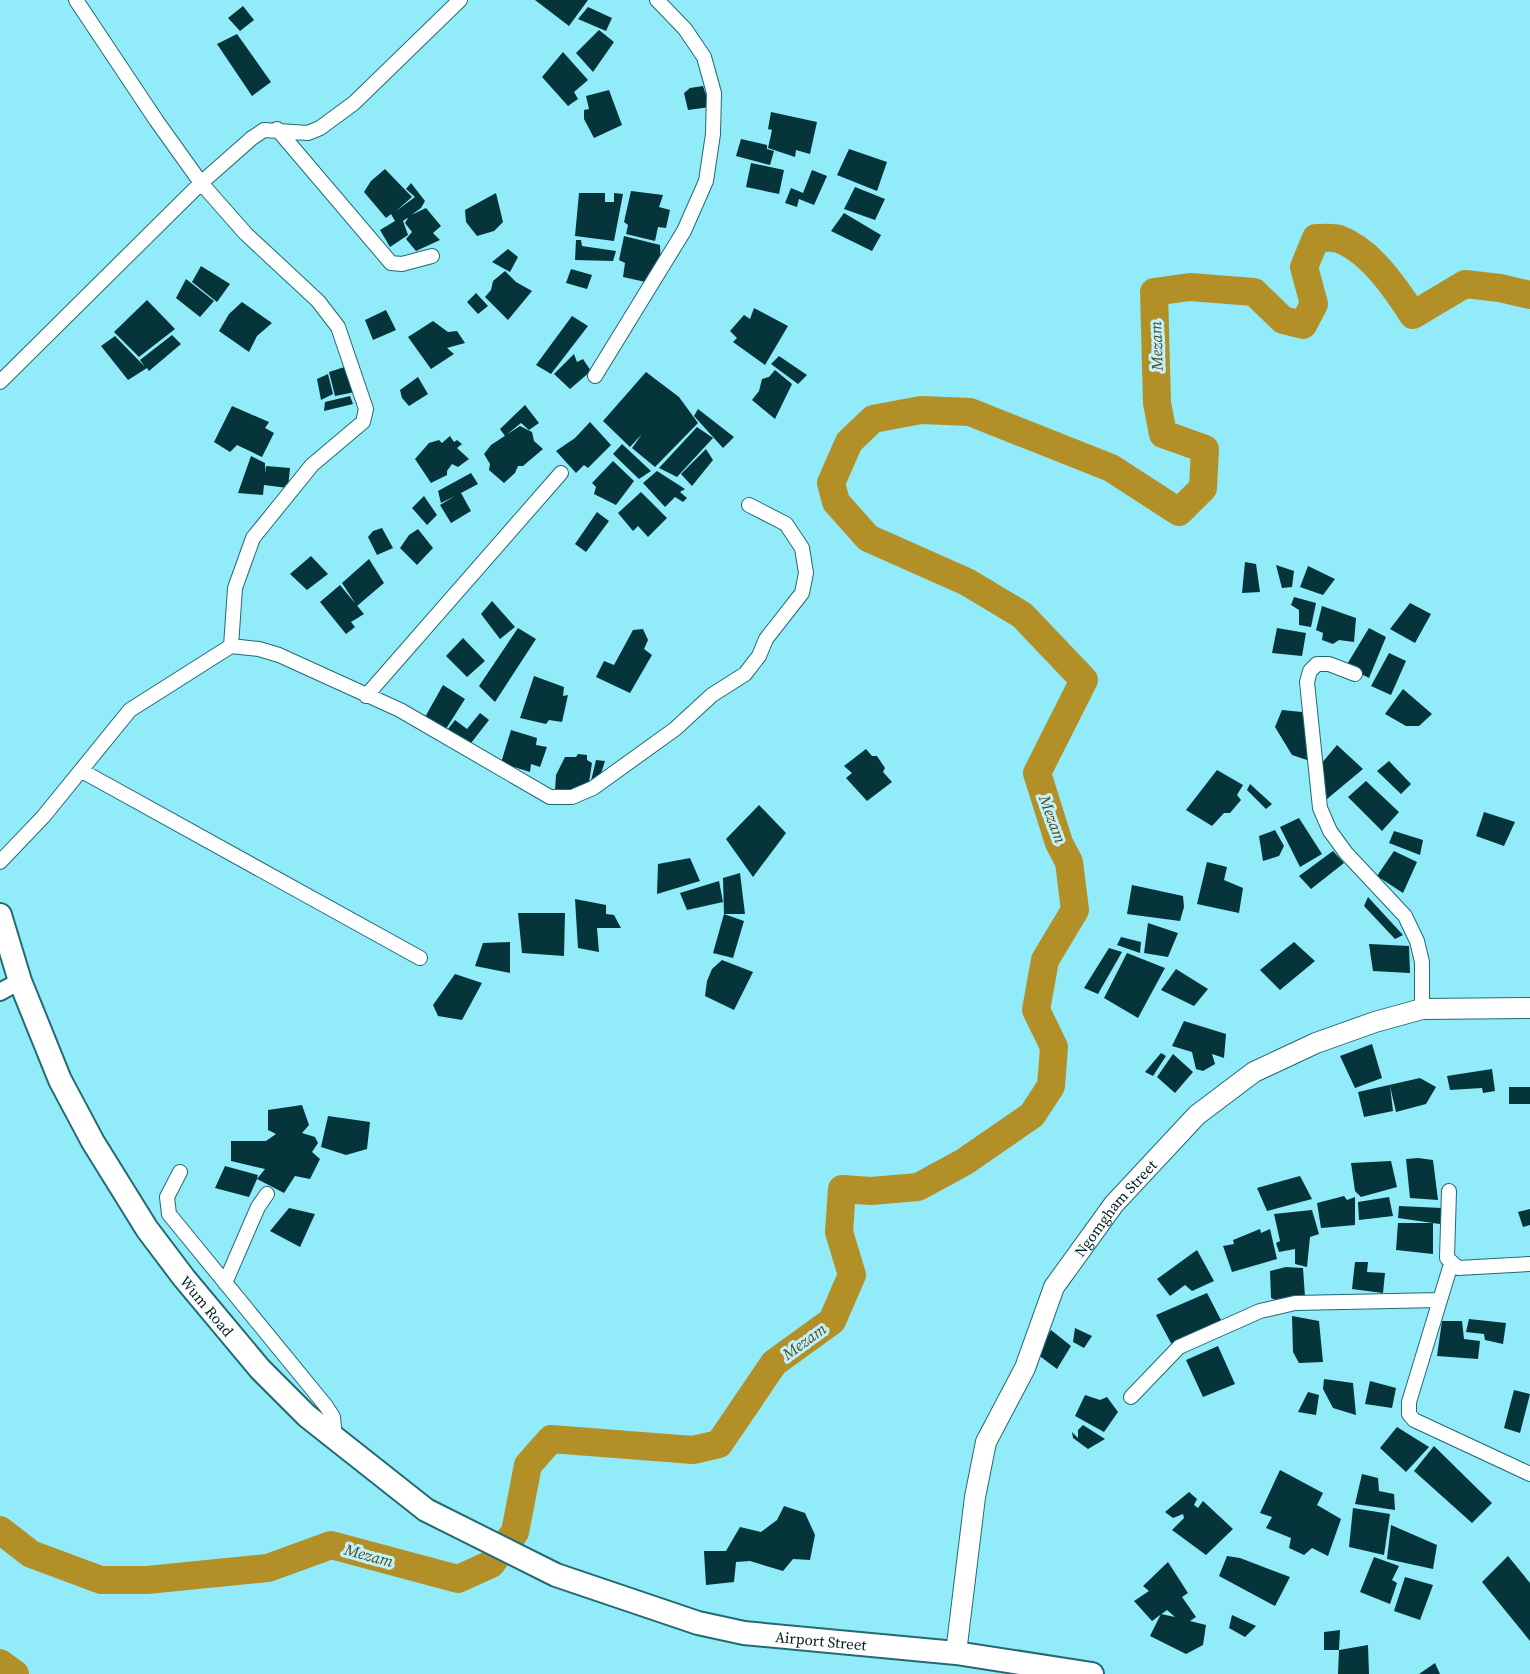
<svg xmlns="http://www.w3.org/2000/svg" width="1530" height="1674" font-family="'Source Serif 4',serif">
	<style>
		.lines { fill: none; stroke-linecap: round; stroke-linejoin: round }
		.river { stroke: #b38f28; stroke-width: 28 }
		.building { fill: #05353b }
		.minor-casing { stroke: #236a73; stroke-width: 16 }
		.tertiary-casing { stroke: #236a73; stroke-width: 20 }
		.secondary-casing { stroke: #236a73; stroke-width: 22 }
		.trunk-casing { stroke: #236a73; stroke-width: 26 }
		.minor { stroke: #fff; stroke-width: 14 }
		.tertiary { stroke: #fff; stroke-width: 16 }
		.secondary { stroke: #fff; stroke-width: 20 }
		.trunk { stroke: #fff; stroke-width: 22 }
		.labels { text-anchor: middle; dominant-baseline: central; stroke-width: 6; stroke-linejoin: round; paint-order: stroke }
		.street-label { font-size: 15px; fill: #001c20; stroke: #c0f2fa }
		.water-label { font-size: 16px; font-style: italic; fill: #57481f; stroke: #c0f2fa }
	</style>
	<rect width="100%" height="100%" fill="#92ebf9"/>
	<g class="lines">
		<!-- river -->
		<path class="river" d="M0 1530 31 1554 101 1580H147L268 1568 331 1545 458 1579 491 1564 515 1532 528 1465 551 1439 693 1450 719 1444 774 1363 832 1321 852 1275 839 1232 842 1189 871 1191 918 1187 964 1162 1032 1115 1051 1086 1054 1047 1036 1010 1045 960 1075 910 1069 862 1059 843 1037 773 1084 680 1022 615 967 582 868 538 836 502 831 483 849 442 873 419 921 410 970 412 1111 468 1179 512 1203 488 1205 449 1163 434 1157 403 1154 292 1190 287 1254 292 1283 320 1303 325 1314 304 1304 267 1316 238C1323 238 1332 237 1339 239 1370 250 1396 289 1413 315L1465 284 1500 288 1530 295
			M0 1663 15 1674"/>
	</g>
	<!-- building -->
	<path class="building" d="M535 0H588L569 26Z
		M243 6 254 20 240 31 228 18Z
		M588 7 612 18 606 31 578 19Z
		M599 30 614 42 593 72 576 53Z
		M237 34 271 82 252 96 217 44Z
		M563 52 588 80 574 92 578 99 568 106 542 77Z
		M703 86 710 107 688 110 684 93 690 88Z
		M609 90 622 125 594 138 584 119V110L589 109 586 96Z
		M771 112 817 122 810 154 796 150 795 157 768 148 772 130 768 129Z
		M741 139 767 145V149L774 151 770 165 736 156Z
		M849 149 887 162 877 191 837 175Z
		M751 163 784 170 779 194 746 187Z
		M385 169 412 197 396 211 415 197 406 189 411 183 425 201 421 208 403 221 408 235 390 247 380 230 395 221 391 214 386 218 364 192 371 181Z
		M812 170 827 176 814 205 799 199 797 207 785 203 791 188 803 193Z
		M855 187 885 199 875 220 844 209Z
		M631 191 663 195 659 207 670 210 666 228 658 227 655 241 626 234 628 225 624 222Z
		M496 193 503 222 494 231 477 236 466 222 465 210Z
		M579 193H605V202H614V193L623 194 614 241 575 236Z
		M426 208 441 226 433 233 440 240 416 251 406 239 412 232 405 223 409 216Z
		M844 213 881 235 872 251 831 231Z
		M624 236 660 245 661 267 650 283 623 277 625 263 619 260Z
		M576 240H581L582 246 616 251 613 261 575 260Z
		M508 249 518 257 510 272 492 262Z
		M201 266 230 284 217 302 192 282Z
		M571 269 592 275 587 289 566 283Z
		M505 271 516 282 532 291 508 320 485 297 491 290 493 281Z
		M186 279 214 301 200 317 176 298Z
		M476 293 488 306 478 314 467 302Z
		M147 300 175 329 139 357 114 332Z
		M242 302 272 323 257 336 249 352 219 331 229 314Z
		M754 308 788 326 765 365 733 342 737 338 730 331 744 315 750 319Z
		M386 310 396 330 373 340 365 320Z
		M572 316 588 326 551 374 536 365Z
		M433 321 448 332 457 331 465 343 447 348 454 354 431 369 408 337Z
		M172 335 181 344 149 371 147 368 128 380 101 346 115 336 145 367 140 360Z
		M574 354 577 362 583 359 591 371 570 389 554 374Z
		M779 356 807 375 798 384 771 364Z
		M351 365 360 391 335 396 329 372Z
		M775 370 792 384 775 419 752 400 759 391 762 379 769 377Z
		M646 372 679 397 698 423 655 467 632 448 642 434 630 447 603 421Z
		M328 374 333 394 321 400 317 379Z
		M418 377 428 394 409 406 402 398 400 390Z
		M350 396 353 404 324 411 325 402Z
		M525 405 539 423 529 430 521 423 505 436 500 429Z
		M232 406 269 422 265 428 274 433 262 457 237 445 230 452 214 442Z
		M698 409 734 437 723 448 694 416Z
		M590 422 611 445 588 468 584 465 576 473 556 451 575 438Z
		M520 426 532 432 534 441 543 449 523 466H518L515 473 504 483 489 470 490 464 484 454 491 445Z
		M697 427 713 438 677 477 659 468Z
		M450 436 454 442 457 440 462 444 457 448 469 459 458 467 452 464 447 471V475L431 483 415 459 429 443 439 440 442 443Z
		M622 444 651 471 639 479 613 454Z
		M706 449 713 460 692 486 681 474Z
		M251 456 265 463V473L266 466 290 468 288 488 264 485 263 495 238 493Z
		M613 461 634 481 616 505 594 494 596 487 592 483Z
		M657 471 685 489 680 492 687 498 683 502 675 497 665 507 643 483Z
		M471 473 478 484 461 493 471 511 451 523 440 505 455 496 441 503 438 491Z
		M641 492 667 518 648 537 638 526 633 531 618 513Z
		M424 496 437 515 427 525 412 508Z
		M597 512 609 521 586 552 575 544Z
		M382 528 393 548 377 555 368 537 373 531Z
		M418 529 433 548 417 565 400 548 409 535Z
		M311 556 328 574 307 590 290 574Z
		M369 559 384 583 357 606 342 583Z
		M1245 562 1256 564 1260 592 1242 593Z
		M1276 565 1294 571 1292 587 1282 588Z
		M1308 566 1335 579 1323 595 1300 587Z
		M340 585 364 614 351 622 355 627 346 634 320 602Z
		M1294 597 1316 603 1311 627 1299 625V610L1291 605Z
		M492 601 515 627 500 639 481 614Z
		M1410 603 1431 614 1415 643 1390 629Z
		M1322 606 1356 618 1354 642 1339 640 1333 644 1322 640 1323 633 1316 630Z
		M518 628 536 639 495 702 479 686Z
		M1277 628 1306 633 1302 656 1272 653Z
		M1369 628 1386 637 1369 678 1346 666Z
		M643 629 648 640 644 649 652 655 630 693 596 677 604 661 614 665 633 630Z
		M463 638 485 661 467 677 446 656Z
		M1389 653 1406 661 1391 695 1371 686Z
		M534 676 564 687 563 696 568 695 562 722 549 720 546 724 520 718Z
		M443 685 465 699 444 732 424 719Z
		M1403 689 1432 714 1419 726H1406L1385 714Z
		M1282 710 1302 712 1309 742 1307 760 1292 755 1275 727Z
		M480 713 489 720 468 747 448 729 455 720 467 729Z
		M511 730 537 738 536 745 547 747 540 767 531 764 530 772 501 763Z
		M1337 745 1363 769 1327 799 1321 764Z
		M866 749 872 756H877L885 768 883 772 892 782 867 801 846 778 852 773 844 766Z
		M578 754 587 755V760L592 763 588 789 581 792 555 791 556 775 565 757H576Z
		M596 760 605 761 599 780 591 781Z
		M1389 761 1411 784 1401 794 1377 771Z
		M1217 770 1243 785 1237 795 1241 800 1230 813H1224L1212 826 1186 810Z
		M1366 781 1399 812 1382 831 1348 797Z
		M1250 784 1272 804 1266 809 1247 790Z
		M759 805 786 833 753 877 726 839Z
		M1484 812 1515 822 1504 846 1476 836Z
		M1299 818 1322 854 1300 867 1280 827Z
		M1275 830 1284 846 1279 856 1263 861 1259 836Z
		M1394 831 1423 840 1420 855 1389 843Z
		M1333 851 1344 863 1311 889 1299 876Z
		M1394 851 1417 862 1403 893 1377 876Z
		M690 858 700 881 657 894 658 864Z
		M1207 862 1227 867 1224 880 1243 888 1239 913 1197 904Z
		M740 873 745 914H724L723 878Z
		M719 881 723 902 687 910 680 893Z
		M1132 885 1183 896 1184 907 1180 921 1127 914Z
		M1368 897 1403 935 1395 939 1364 906Z
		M575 899 606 905V914L614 915 621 928H597L599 952 578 948Z
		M518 913H565L564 956 522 953Z
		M724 914 744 921 733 958 713 953Z
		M1148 923 1178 933 1168 957 1144 953Z
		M1121 937 1141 942 1140 953 1117 945Z
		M510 942V973L475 966 483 943Z
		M1294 942 1315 961 1280 990 1260 970Z
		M1369 944 1409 946 1410 973 1373 971Z
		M1109 948 1122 952 1098 994 1084 988Z
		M1127 953 1165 968 1138 1018 1104 998Z
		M722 960 753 972 734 1010 705 996 707 981 712 969Z
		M1176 969 1208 989 1194 1006 1161 990Z
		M455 974 482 983 462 1020 438 1016 433 1005Z
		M1184 1021 1226 1034 1224 1058 1212 1054 1215 1064 1203 1071 1196 1069 1192 1052 1172 1046Z
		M1372 1044 1382 1078 1355 1088 1340 1056Z
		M1161 1053 1166 1056 1153 1076 1145 1072Z
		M1173 1054 1193 1072 1175 1093 1157 1077Z
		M1492 1069 1495 1091 1483 1093 1482 1088 1450 1090 1447 1076Z
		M1420 1078 1436 1087 1426 1104 1396 1112 1390 1086 1393 1111 1364 1117 1358 1092Z
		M1509 1087H1530V1104H1509Z
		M302 1105 309 1125 302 1133 315 1137 318 1143 312 1152 320 1159 310 1179 295 1176 284 1193 257 1179 249 1197 215 1188 225 1166 258 1175 257 1179 265 1169 231 1161V1141H266L276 1134 268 1130V1110Z
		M328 1116 370 1122 367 1149 346 1155 321 1147Z
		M1418 1158 1433 1160 1438 1200 1410 1198 1406 1159Z
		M1391 1161 1397 1187 1361 1197 1355 1191 1351 1163Z
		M1300 1176 1312 1199 1267 1211 1257 1188Z
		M1344 1196 1347 1200 1355 1197V1225L1321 1228 1317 1203Z
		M1389 1197 1393 1216 1359 1220 1358 1202Z
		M1399 1206 1442 1208 1440 1224 1398 1218Z
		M289 1208 315 1214 300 1247 270 1231Z
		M1530 1209V1225L1523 1227 1518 1212Z
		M1312 1210 1319 1234 1310 1237 1307 1267 1295 1264V1249L1279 1252 1276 1243 1280 1241 1274 1214Z
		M1398 1223H1433V1254L1396 1250Z
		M1260 1229 1261 1233 1270 1229 1277 1259 1232 1272 1223 1246 1234 1244 1233 1240Z
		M1197 1250 1214 1281 1192 1291 1185 1285 1170 1296 1157 1279Z
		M1355 1262H1368L1367 1272 1385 1273 1383 1293 1352 1289Z
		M1286 1267 1303 1268 1305 1297 1278 1301 1271 1298 1270 1271Z
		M1207 1293 1222 1322 1172 1345 1156 1315Z
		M1292 1316 1319 1321 1323 1362 1299 1363 1293 1352Z
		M1469 1319 1506 1323 1503 1344 1485 1340 1484 1334 1466 1332Z
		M1442 1321H1462L1464 1339 1480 1341 1478 1359 1437 1356Z
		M1075 1328 1092 1336 1084 1348 1073 1342Z
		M1051 1330 1071 1346 1057 1369 1037 1354Z
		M1218 1346 1235 1384 1203 1397 1186 1360Z
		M1324 1379 1353 1383 1356 1415 1333 1408 1323 1389Z
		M1370 1381 1396 1388 1392 1408 1365 1404Z
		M1514 1390 1530 1394 1520 1433 1504 1428Z
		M1308 1392 1319 1395 1316 1415 1298 1412Z
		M1085 1395 1100 1400 1107 1397 1118 1412 1104 1432 1075 1416Z
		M1083 1425 1105 1439 1088 1449 1073 1438 1072 1432 1078 1438V1430Z
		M1397 1427 1429 1447 1406 1472 1380 1448Z
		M1434 1446 1492 1503 1472 1523 1414 1471Z
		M1280 1470 1323 1493 1317 1505 1341 1519 1328 1556 1312 1548 1304 1555 1289 1548 1291 1538 1266 1528 1272 1517 1260 1513Z
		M1362 1474 1378 1478 1379 1491 1394 1494 1395 1510 1355 1504Z
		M1189 1492 1197 1499 1194 1505 1198 1508 1203 1501 1233 1529 1206 1555 1172 1530 1184 1518 1183 1514 1173 1518 1165 1512Z
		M784 1506 805 1513 815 1535 810 1560 793 1559 783 1571 750 1561 736 1562 734 1582 706 1585 704 1551H726L740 1527 761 1532 777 1520Z
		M1353 1508 1390 1514 1384 1555 1349 1547Z
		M1391 1525 1437 1545 1433 1569 1387 1559Z
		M1227 1556 1240 1558 1290 1577 1275 1606 1219 1576Z
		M1508 1556 1530 1583V1641L1482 1582Z
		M1374 1557 1399 1566 1392 1580 1397 1583 1390 1604 1360 1592Z
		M1168 1562 1188 1593 1182 1597 1196 1617 1190 1621 1206 1625 1203 1645 1186 1654 1150 1636 1161 1614 1175 1617 1167 1610 1152 1621 1134 1601 1149 1591 1143 1586Z
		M1405 1577 1433 1585 1420 1620 1394 1611Z
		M1232 1615 1256 1626 1245 1637 1229 1628Z
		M1340 1630 1339 1650H1324V1632Z
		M1368 1645 1369 1674H1338L1339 1650Z
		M1435 1663 1440 1674H1419Z"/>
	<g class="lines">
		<defs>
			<path id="minor" d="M76 0 156 120 201 183 246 234 318 301 338 327 366 409 363 422 312 465 253 538 235 588 231 646
				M277 129 391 263 402 264 432 256
				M595 376 684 231 706 181 713 134 714 93 704 57 685 29 657 0
				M0 382 201 183 252 138 264 130 308 133 320 128 354 103 460 0
				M1355 674 1329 664H1317L1310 671 1307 682 1320 808 1330 831 1346 853 1405 916 1417 941 1422 962V1009
				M366 696 561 473
				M82 771 420 958
				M0 862 43 817 130 710 231 646 259 649 279 655 400 710 550 797H572L593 788 675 729 712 695 745 674 759 656 766 639 802 593 806 573 802 548 786 524 749 505
				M180 1172 167 1197 169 1214 326 1406 333 1417 335 1439
				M1449 1191 1447 1258 1458 1268 1530 1264
				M1451 1264 1409 1402V1414L1414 1420 1530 1474
				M225 1283 258 1207 267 1194
				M1131 1397 1179 1347 1260 1311 1295 1303 1440 1300"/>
			<path id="tertiary" d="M0 992 20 981"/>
			<g id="secondary">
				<path id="s1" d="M956 1653 975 1497 986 1442 1025 1368 1054 1287 1114 1204 1197 1115 1254 1072 1316 1043 1375 1022 1422 1009 1530 1008"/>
			</g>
			<g id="trunk">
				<path id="s2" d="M0 915 20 981 60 1080 93 1142 147 1229 184 1278 260 1369 307 1416 426 1510 556 1575 698 1623 744 1633 956 1653 1092 1674"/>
			</g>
		</defs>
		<!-- minor casing -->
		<use href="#minor" class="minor-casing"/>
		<!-- tertiary casing -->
		<use href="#tertiary" class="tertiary-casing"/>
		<!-- secondary casing -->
		<use href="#secondary" class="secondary-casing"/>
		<!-- trunk casing -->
		<use href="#trunk" class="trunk-casing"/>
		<!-- minor -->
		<use href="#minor" class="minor"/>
		<!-- tertiary -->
		<use href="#tertiary" class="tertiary"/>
		<!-- secondary -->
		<use href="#secondary" class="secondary"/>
		<!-- trunk -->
		<use href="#trunk" class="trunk"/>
	</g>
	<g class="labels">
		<!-- street labels -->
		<g class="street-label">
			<text stroke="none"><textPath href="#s1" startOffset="483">Ngomgham Street</textPath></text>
			<text stroke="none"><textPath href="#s2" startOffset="446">Wum Road</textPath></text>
			<text stroke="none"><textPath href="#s2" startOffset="1166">Airport Street</textPath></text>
		</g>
		<!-- water labels -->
		<g class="water-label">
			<text transform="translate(1156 346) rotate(-92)">Mezam</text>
			<text transform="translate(1053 819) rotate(70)">Mezam</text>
			<text transform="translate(804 1341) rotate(-36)">Mezam</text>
			<text transform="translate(369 1555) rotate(15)">Mezam</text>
		</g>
	</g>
</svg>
